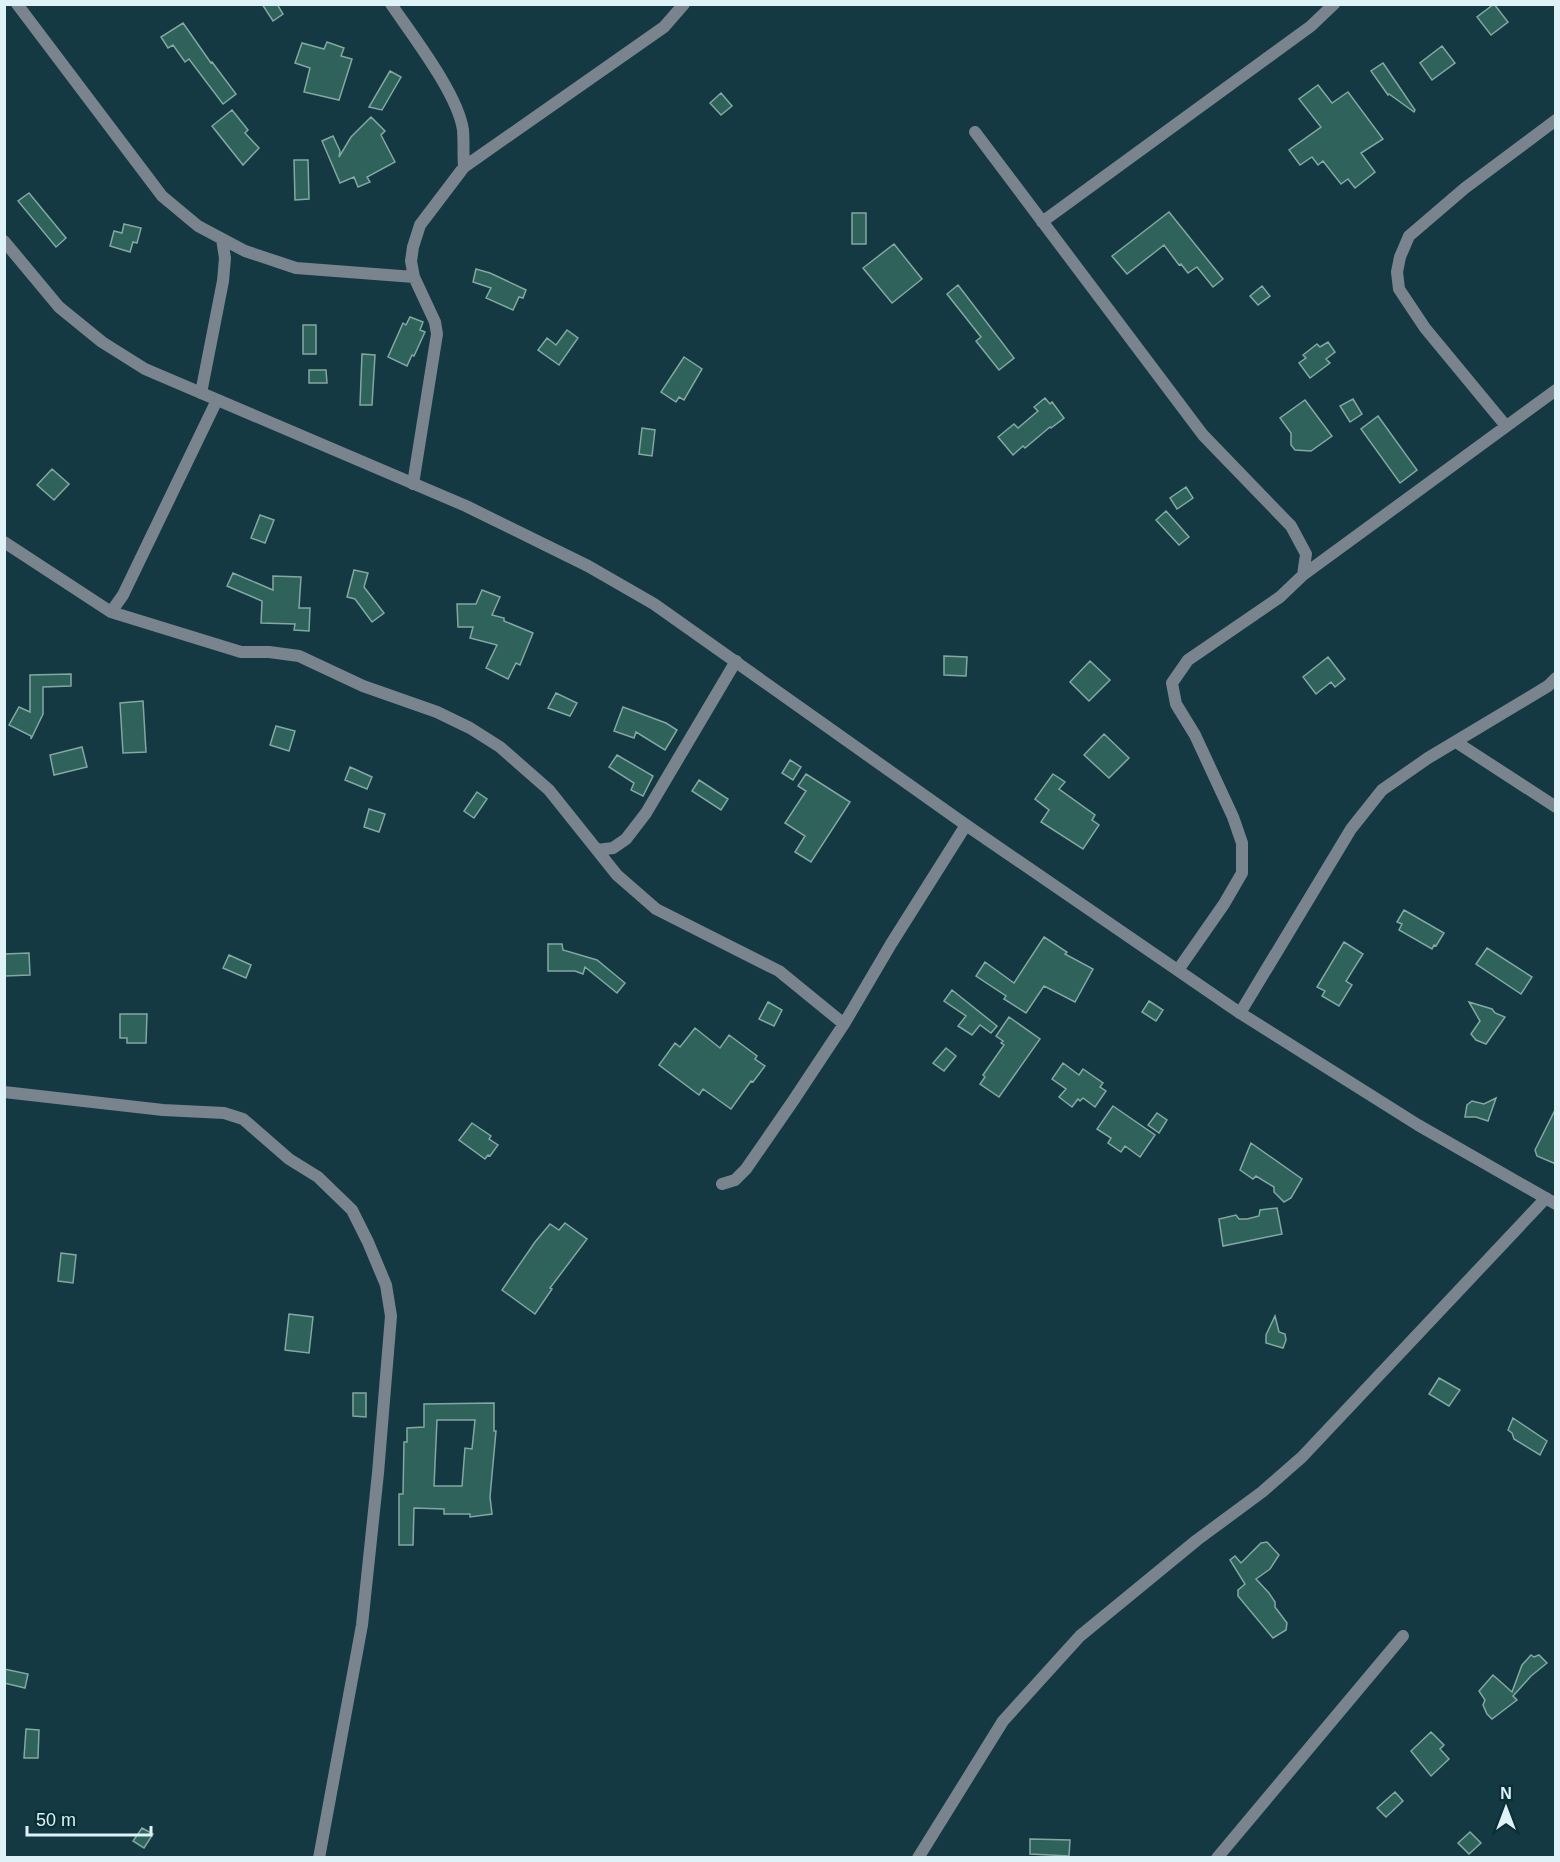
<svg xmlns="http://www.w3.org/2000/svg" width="1560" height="1862" font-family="Helvetica,sans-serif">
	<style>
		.building { fill: #2e625a; stroke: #82a8a1; stroke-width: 1.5; fill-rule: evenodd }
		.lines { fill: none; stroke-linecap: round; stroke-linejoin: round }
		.minor { stroke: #7a848f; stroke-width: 12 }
		.tertiary { stroke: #7a848f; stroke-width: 12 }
	</style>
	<rect width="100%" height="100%" fill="#153942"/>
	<!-- building -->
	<path class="building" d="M262 4H277L283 14 273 21Z
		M1494 4 1508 22 1491 35 1477 17Z
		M183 23 211 63 212 62 236 94 223 104 189 59 185 62 173 45 168 48 161 37Z
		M327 42 344 48 341 56 352 59 339 100 304 92 310 68 295 63 302 43 324 49Z
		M1442 46 1455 63 1432 80 1420 63Z
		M1383 63 1415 110 1414 112 1389 94 1388 95 1371 71Z
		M390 71 401 77 382 110 369 107Z
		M1318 85 1332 103 1348 92 1383 139 1361 153 1375 172 1355 188 1348 179 1341 184 1323 161 1318 165 1312 157 1300 165 1289 150 1321 127 1299 99Z
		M721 93 732 106 721 115 710 103Z
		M232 110 248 130 245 133 259 148 243 165 212 126Z
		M371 117 385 131 381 135 395 162 367 177 370 182 358 187 354 177 340 183 322 141 333 136 340 151 339 157 351 137Z
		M294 160H308L309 199 295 200Z
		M29 193 66 238 56 247 18 201Z
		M1169 212 1223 279 1213 287 1197 267 1188 273 1181 264 1179 265 1164 245 1127 274 1112 256Z
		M852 213H866V244H852Z
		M124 224 141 228 137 243 133 242 130 252 110 246 114 231 122 233Z
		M894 244 922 279 892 303 863 268Z
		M476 269 490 273 526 290 523 298 519 297 513 310 486 298 491 288 473 282Z
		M958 285 1014 358 999 370 976 341 981 337 947 294Z
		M1262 286 1270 296 1258 305 1250 296Z
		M410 317 423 322 420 330 425 332 414 356 412 355 407 366 388 357 403 323 406 325Z
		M303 325H316V354H303Z
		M567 330 578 338 559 365 538 350 547 338 556 345Z
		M1328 342 1335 352 1326 359 1330 363 1310 378 1299 363 1306 358 1303 355 1317 344 1320 347Z
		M362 354 375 355 372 405H360Z
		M684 357 702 369 684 400 679 397 676 402 661 392Z
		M309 370H326L327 383H309Z
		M1045 398 1050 404 1052 402 1064 418 1051 428 1050 427 1025 448 1023 446 1013 455 998 437 1014 424 1018 428 1038 411 1034 407Z
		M1353 399 1362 414 1350 422 1340 406Z
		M1305 400 1332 436 1311 451 1295 450 1291 445V433L1280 418Z
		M1378 416 1417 470 1400 483 1361 429Z
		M642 428 655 430 652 456 639 454Z
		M52 469 69 484 54 500 37 485Z
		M1186 487 1193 498 1177 509 1170 498Z
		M1166 511 1189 537 1179 545 1156 520Z
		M260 515 274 520 265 543 251 538Z
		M354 570 368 573 364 587 384 613 372 622 355 599 347 597Z
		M233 573 273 590V576L301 577 299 608H310L309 631 294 630 295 624 261 623 262 601 227 586Z
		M482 590 500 597 492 615 504 618V621L533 633 520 665 516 663 508 679 486 668 497 645 470 638 473 627H458L457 604H476Z
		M944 656 967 657 966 676 944 675Z
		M1328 657 1345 679 1335 687 1331 682 1316 694 1303 677Z
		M1090 661 1110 680 1089 701 1070 682Z
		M71 674V686L43 687V714L31 739V736L9 725 19 707 30 712V675Z
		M556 693 577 703 570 716 548 708Z
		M143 701 146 752 123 753 120 703Z
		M623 707 666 723 677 730 665 750 636 732 634 738 614 731Z
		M276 726 295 731 289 751 270 745Z
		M1104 734 1129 758 1109 778 1084 755Z
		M82 747 87 767 54 775 50 755Z
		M617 755 653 776 643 796 631 790 634 783 609 767Z
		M790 760 801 767 793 780 782 773Z
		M350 767 372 777 367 789 345 780Z
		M806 774 850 802 811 862 795 852 805 836 785 823 806 791 798 786Z
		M1053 774 1065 782 1059 789 1095 815 1092 820 1099 825 1083 849 1041 822 1049 810 1035 799Z
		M699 780 728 799 721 810 692 791Z
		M477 792 487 799 474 818 464 811Z
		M369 809 385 814 379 832 364 827Z
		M1404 910 1444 933 1436 946 1434 945 1432 949 1399 930 1402 924 1397 922Z
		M1044 937 1067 952 1065 954 1093 969 1075 1002 1044 986 1026 1013 1004 999 1006 996 976 976 985 962 1014 983Z
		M1344 942 1363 954 1346 981 1352 985 1339 1006 1322 996 1325 991 1317 987Z
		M548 944H562L563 950 597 960 625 983 617 993 585 967 583 974 575 971H548Z
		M1487 948 1532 977 1521 994 1476 964Z
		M29 953 30 975 5 976 4 954Z
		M229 955 251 965 246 978 223 968Z
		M952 990 997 1026 991 1033 980 1025 972 1035 958 1026 966 1016 944 1001Z
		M1149 1001 1163 1010 1156 1021 1142 1012Z
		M768 1002 782 1010 774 1026 759 1019Z
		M1469 1002 1492 1009 1495 1013 1505 1017 1486 1044 1476 1040 1471 1034 1480 1021Z
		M120 1014H147L146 1043H127V1038H120Z
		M1009 1017 1040 1039 999 1097 980 1084 985 1077 983 1075 1004 1045 1001 1043 1003 1041 996 1036Z
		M695 1028 720 1048 729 1035 757 1056 755 1059 765 1066 753 1082 751 1081 731 1109 703 1089 699 1095 659 1065 675 1043 680 1047Z
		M946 1048 956 1056 944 1071 933 1063Z
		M1063 1063 1079 1075 1083 1069 1103 1083 1100 1087 1106 1091 1095 1107 1083 1098 1080 1101 1078 1099 1072 1107 1059 1097 1066 1089 1052 1079Z
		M1496 1098 1488 1121 1476 1117H1465L1467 1105 1472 1101 1484 1104Z
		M1113 1106 1155 1135 1140 1157 1125 1146 1121 1152 1108 1143 1111 1138 1097 1129Z
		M1556 1108V1164L1537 1156 1535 1150Z
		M1157 1113 1167 1120 1159 1133 1148 1125Z
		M472 1123 491 1136 489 1139 498 1145 490 1156 488 1155 485 1159 459 1140Z
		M1251 1143 1302 1179 1291 1198 1284 1202 1274 1192V1187L1256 1176 1253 1179 1240 1170Z
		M1277 1208 1282 1234 1223 1246 1219 1219 1236 1215 1239 1219H1247L1259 1216 1260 1210Z
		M565 1223 587 1239 550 1288 552 1289 535 1314 502 1290 535 1242 550 1224 559 1230Z
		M61 1253 76 1255 73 1283 58 1281Z
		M289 1314 313 1317 309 1353 285 1350Z
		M1275 1316 1279 1332 1285 1334 1286 1340 1283 1348 1266 1343V1335Z
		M1439 1378 1460 1390 1449 1406 1429 1394Z
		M353 1393H366V1417L353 1416Z
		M494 1403V1431H496L490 1497 492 1514 470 1517V1514H444V1509L414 1508 413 1545H399V1494H403L404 1442H407V1428L424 1427V1404ZM437 1420H475L472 1449 465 1448 462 1486H434Z
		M1513 1418 1547 1441 1540 1455 1514 1439 1512 1433 1508 1430Z
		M1267 1542 1279 1555 1270 1569 1256 1579 1269 1593 1275 1602V1607L1287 1623 1286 1630 1273 1638 1238 1596V1590L1245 1584 1230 1560 1235 1556 1241 1563 1261 1543Z
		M1531 1655 1534 1657 1539 1655 1547 1663 1531 1676 1513 1696 1517 1700 1492 1719 1487 1714 1483 1705 1485 1700 1479 1691 1493 1675 1512 1692 1522 1665Z
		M4 1669 28 1674 25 1688 4 1683Z
		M26 1729 39 1730 38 1758H24Z
		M1431 1732 1444 1745 1440 1749 1449 1759 1431 1776 1411 1751Z
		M1395 1792 1403 1801 1386 1817 1377 1808Z
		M142 1828 153 1834 144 1848 133 1841Z
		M1470 1832 1481 1843 1469 1854 1458 1843Z
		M1030 1839 1070 1840 1069 1856 1030 1854Z"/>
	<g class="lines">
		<!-- minor -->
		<path class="minor" d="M17 4 162 196 198 226 245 251 296 268 414 277
			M391 4C412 35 458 94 463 130 464 142 463 155 464 167
			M975 132 1203 435 1291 526 1306 554 1303 575 1280 597 1188 660 1172 683 1176 704 1195 735 1233 817 1242 843V873L1224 904 1178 970
			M1042 222 1311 26 1334 4
			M201 393 223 281 225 258 222 239
			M1506 426 1425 328 1399 289 1397 272 1400 257 1409 236 1465 188 1556 120
			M413 484 437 334 435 322 414 277 411 261 413 247 420 225 464 167 664 27 684 4
			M4 542 111 612 241 652H269L299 656 363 686 437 712 470 728 500 747 549 790 617 875 656 909 779 971 844 1024
			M1303 575 1556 390
			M111 612 123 595 217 400
			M1456 742 1556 807
			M597 850 613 848 626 839 646 813 736 661
			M1240 1013 1351 829 1382 790 1428 758 1548 686 1556 678
			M4 1092 163 1110 224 1113 243 1119 289 1159 318 1177 352 1210 368 1242 386 1285 391 1316 378 1473 362 1625 319 1858
			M722 1184 735 1180 746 1169 793 1101 844 1024 891 944 966 825
			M918 1858 1003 1721 1080 1636 1197 1540 1262 1492 1302 1457 1546 1198
			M1217 1858 1403 1636"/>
		<!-- tertiary -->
		<path class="tertiary" d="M4 241 59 307 102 342 145 369 466 506 588 566 654 604 966 825 1240 1013 1418 1125 1556 1204"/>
	</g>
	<!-- border -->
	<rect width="1560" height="1862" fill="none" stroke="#def2f7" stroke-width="12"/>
	<!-- north arrow -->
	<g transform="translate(1506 1808)" stroke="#092f37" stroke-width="4.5" paint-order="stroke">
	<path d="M0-4.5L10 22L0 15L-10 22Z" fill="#def2f7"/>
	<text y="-9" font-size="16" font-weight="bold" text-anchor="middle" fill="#def2f7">N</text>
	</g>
	<!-- scale -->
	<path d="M27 1826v9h124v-9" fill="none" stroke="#def2f7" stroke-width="3"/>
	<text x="36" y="1826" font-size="18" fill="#def2f7" stroke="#092f37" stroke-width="4.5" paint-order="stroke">50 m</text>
</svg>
